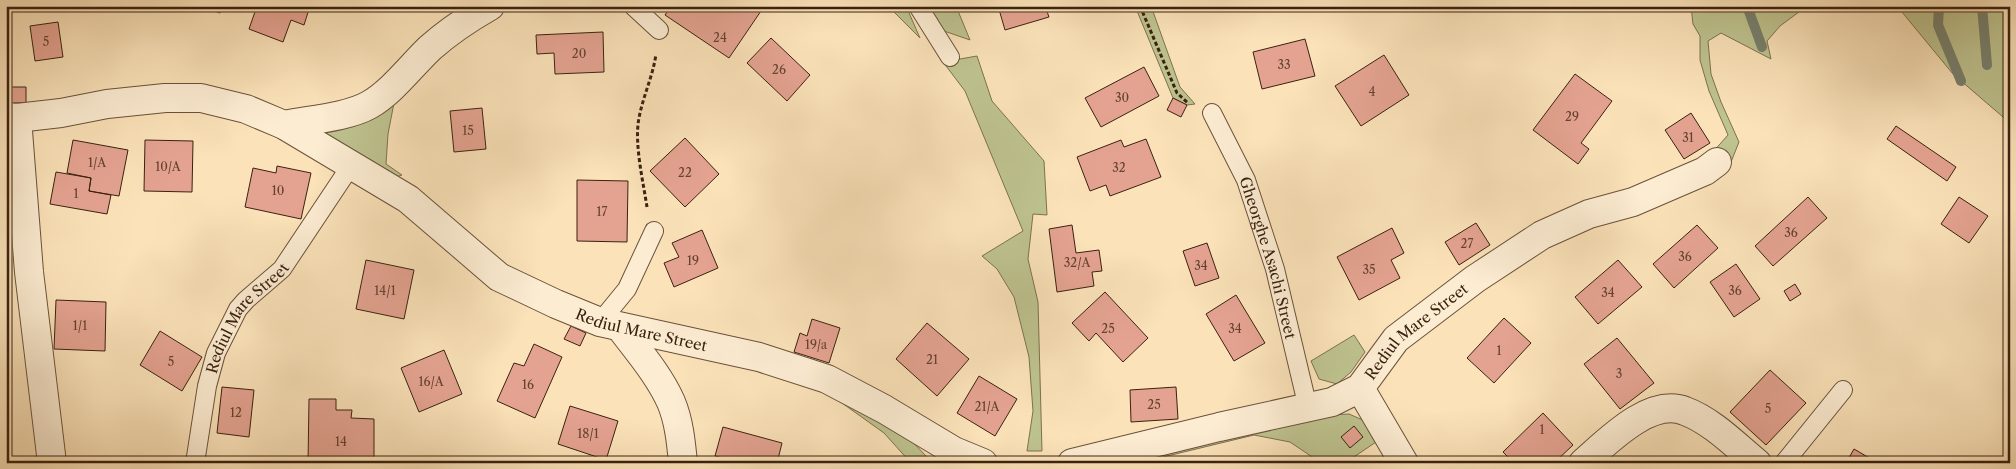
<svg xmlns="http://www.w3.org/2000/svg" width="2016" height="469" font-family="'Libre Caslon Text',serif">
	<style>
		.green { fill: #bec38f; stroke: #7c7250 }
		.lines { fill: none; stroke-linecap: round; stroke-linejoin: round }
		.stream { stroke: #77806e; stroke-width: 10 }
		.building { fill: #e4a391; stroke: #3a2210 }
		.service-casing { stroke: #6a523a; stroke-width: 20 }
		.minor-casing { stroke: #6a523a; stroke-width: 30 }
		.path { stroke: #3a2210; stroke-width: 3; stroke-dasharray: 4 2.5; stroke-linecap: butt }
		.service { stroke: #fcecd2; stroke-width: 18 }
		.minor { stroke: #fcecd2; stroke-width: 28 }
		.labels { text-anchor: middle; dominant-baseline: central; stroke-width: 5; stroke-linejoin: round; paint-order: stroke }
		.number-label { font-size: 12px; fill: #644230 }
		.street-label { font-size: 15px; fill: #3a2210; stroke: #fcecd2 }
	</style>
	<rect width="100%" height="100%" fill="#fbe2b9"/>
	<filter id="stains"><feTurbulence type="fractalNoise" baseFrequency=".004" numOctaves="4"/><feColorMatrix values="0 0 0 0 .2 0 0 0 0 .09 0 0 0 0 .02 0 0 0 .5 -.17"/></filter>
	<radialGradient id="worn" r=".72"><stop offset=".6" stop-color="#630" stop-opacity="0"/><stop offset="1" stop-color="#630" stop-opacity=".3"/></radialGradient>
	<!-- green -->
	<path class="green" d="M888 6H906L920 38Z
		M929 6H956L970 40 944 31Z
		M1135 6H1151L1180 87 1195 104 1187 105 1173 98Z
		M1691 6H1807L1780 26 1767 41 1771 59 1721 33 1708 41 1711 74 1721 102 1739 142 1731 162 1712 153 1728 135 1709 91 1700 60V36L1693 24Z
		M1897 6H2010V123L1953 74Z
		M977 56 992 101 1044 161 1047 215 1033 214 1028 259 1038 302 1042 451H1027L1033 411 1029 357 1014 297 997 269 982 256 1023 231 965 91 943 62Z
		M394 103 388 134 386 164 402 175 393 178 301 127Z
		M1354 335 1365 352 1351 372 1337 384 1319 379 1311 361Z
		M828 393 907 436 927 457V463H911L884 433Z
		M1349 414 1365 421 1376 442 1345 463H1321L1290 442 1254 435 1159 458 1158 451 1329 415Z"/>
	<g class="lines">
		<!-- stream -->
		<path class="stream" d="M1747 6 1762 47
			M1939 6 1938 25 1961 81
			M1982 6 1987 65"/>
	</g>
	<!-- building -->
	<path class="building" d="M200 6H222L220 13Z
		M257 6H310L304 25 291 20 283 42 249 29Z
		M671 6H760L763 8 729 58 665 15Z
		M998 6H1045L1049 17 1005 30Z
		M58 22 63 57 35 61 30 26Z
		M603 32 604 72 555 74 554 53 537 54 536 35Z
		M771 38 810 75 787 101 747 63Z
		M1305 39 1315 76 1262 89 1253 52Z
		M1384 55 1409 95 1361 126 1335 86Z
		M1144 67 1159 96 1101 127 1085 98Z
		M1575 74 1612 101 1581 143 1589 149 1578 164 1533 130Z
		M11 87H26V103H11Z
		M1173 98 1187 105 1181 117 1167 110Z
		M482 108 486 149 454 152 450 111Z
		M1691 113 1710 143 1684 159 1665 130Z
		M1896 126 1956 167 1947 181 1887 139Z
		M685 138 719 174 685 207 650 171Z
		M1146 139 1161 177 1110 196 1106 185 1090 191 1077 157 1121 140 1124 147Z
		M73 140 128 150 119 196 89 191 91 178 67 173Z
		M145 140 193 141 192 192 144 191Z
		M277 166 311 173 301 219 245 207 253 168 276 173Z
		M56 172 91 178 89 191 111 195 107 214 50 204Z
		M577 180 628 181 627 242 577 241Z
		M1808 197 1827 218 1773 266 1755 246Z
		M1959 197 1988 216 1969 243 1941 224Z
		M1476 223 1490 245 1459 265 1445 242Z
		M1072 225 1076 253 1099 250 1102 271 1092 272 1094 286 1057 292 1049 229Z
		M1697 225 1718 248 1674 288 1653 264Z
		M1392 228 1404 253 1391 260 1400 278 1359 300 1337 257Z
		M702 230 718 268 674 287 664 263 679 257 672 243Z
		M1207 243 1219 278 1195 286 1183 251Z
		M366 260 414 270 404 319 356 309Z
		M1618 260 1642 287 1598 324 1575 297Z
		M1736 264 1760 299 1734 317 1710 282Z
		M1795 284 1801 294 1790 301 1784 291Z
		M1105 292 1148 338 1123 362 1096 333 1089 341 1072 323Z
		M1236 295 1265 343 1234 361 1206 314Z
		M56 300 106 302 105 351 54 349Z
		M1504 318 1531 343 1494 383 1467 358Z
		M812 319 840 328 829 363 794 352 800 333 807 336Z
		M927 323 969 359 937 396 896 359Z
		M571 326 586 333 580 346 564 339Z
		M160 331 202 357 182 391 140 365Z
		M1617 338 1654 383 1620 409 1584 364Z
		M534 344 562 357 535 418 497 401 514 363 524 366Z
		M444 350 462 394 419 412 401 368Z
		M1770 370 1806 403 1766 445 1730 412Z
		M979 376 1017 399 995 436 957 413Z
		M222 387 254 390 249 437 217 433Z
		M1176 387 1178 419 1131 422 1130 390Z
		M309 399H336V410H352L351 418 374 419V463H308Z
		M570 406 618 421 606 460 558 444Z
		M1543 413 1573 445 1554 463H1514L1503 452Z
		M1354 426 1363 437 1350 448 1341 437Z
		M723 427 782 443 777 463H741L715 456Z
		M2010 446V463H2000Z
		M1854 449 1878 463H1846Z
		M262 458 297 460V463H262Z"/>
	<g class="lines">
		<defs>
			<g id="service">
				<path d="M633 6 659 30"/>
				<path d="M918 6 950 57"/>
				<path id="s1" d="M1212 113 1246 180 1275 269 1308 408"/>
				<path d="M600 322 627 289 654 231"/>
				<path id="s2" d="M195 463 207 386 216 353 238 309 246 300 282 269 352 164"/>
				<path d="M1784 463 1843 390"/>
			</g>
			<g id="minor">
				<path id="s3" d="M6 117 17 118 61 113 107 104 165 98H201L246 109 284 125 408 199 499 277 556 304 600 322 759 357 827 379 884 409 954 451 983 463"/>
				<path d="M17 118 29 272 52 463"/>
				<path d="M284 125C308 120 348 117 369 105 392 92 411 66 430 48 448 32 469 18 490 6"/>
				<path d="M620 327C638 351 659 375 671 402 679 421 681 442 683 463"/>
				<path d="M1360 388 1404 463"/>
				<path id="s4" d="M1072 463 1219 427 1332 402 1360 388 1396 339 1475 279 1542 235 1589 214 1633 202 1705 171 1717 162"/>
				<path d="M1583 463C1607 442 1650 397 1685 411 1712 421 1735 445 1757 463"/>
			</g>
		</defs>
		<!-- service casing -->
		<use href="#service" class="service-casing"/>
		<!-- minor casing -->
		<use href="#minor" class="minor-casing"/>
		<!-- path -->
		<path class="path" d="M1140 6 1177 93 1188 103
			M2005 119 2010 117
			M647 207C643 181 634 143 639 118 643 96 653 76 656 54"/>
		<!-- service -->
		<use href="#service" class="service"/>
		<!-- minor -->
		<use href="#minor" class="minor"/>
	</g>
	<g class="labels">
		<!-- number labels -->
		<g class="number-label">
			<text x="720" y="37">24</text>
			<text x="46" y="41">5</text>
			<text x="579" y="53">20</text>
			<text x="1284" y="64">33</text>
			<text x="779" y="69">26</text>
			<text x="1372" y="91">4</text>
			<text x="1122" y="97">30</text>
			<text x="1572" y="116">29</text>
			<text x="468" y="130">15</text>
			<text x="1688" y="137">31</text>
			<text x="97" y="162">1/A</text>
			<text x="168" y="166">10/A</text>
			<text x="1119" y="167">32</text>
			<text x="685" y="172">22</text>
			<text x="278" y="190">10</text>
			<text x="76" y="193">1</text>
			<text x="602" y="211">17</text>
			<text x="1791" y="232">36</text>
			<text x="1467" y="243">27</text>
			<text x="1685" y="256">36</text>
			<text x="693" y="260">19</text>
			<text x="1077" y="262">32/A</text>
			<text x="1201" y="265">34</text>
			<text x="1369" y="269">35</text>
			<text x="385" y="290">14/1</text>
			<text x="1735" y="290">36</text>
			<text x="1608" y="292">34</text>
			<text x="80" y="325">1/1</text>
			<text x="1108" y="328">25</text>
			<text x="1235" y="328">34</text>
			<text x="816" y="344">19/a</text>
			<text x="1499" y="350">1</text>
			<text x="932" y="359">21</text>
			<text x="171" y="361">5</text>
			<text x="1619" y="373">3</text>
			<text x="431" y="381">16/A</text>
			<text x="528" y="384">16</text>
			<text x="1154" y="404">25</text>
			<text x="987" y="406">21/A</text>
			<text x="1768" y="408">5</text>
			<text x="236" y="412">12</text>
			<text x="1542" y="429">1</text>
			<text x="588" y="433">18/1</text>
			<text x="341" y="441">14</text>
		</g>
		<!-- street labels -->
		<g class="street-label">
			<text stroke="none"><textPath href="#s1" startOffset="156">Gheorghe Asachi Street</textPath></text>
			<text stroke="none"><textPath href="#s2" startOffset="159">Rediul Mare Street</textPath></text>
			<text stroke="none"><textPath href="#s3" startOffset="701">Rediul Mare Street</textPath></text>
			<text stroke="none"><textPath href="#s4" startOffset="379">Rediul Mare Street</textPath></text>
		</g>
	</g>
	<!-- margin -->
	<rect width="2016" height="469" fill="none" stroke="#fbe2b9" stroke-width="25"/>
	<rect x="8" y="8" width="2001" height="454" fill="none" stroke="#3a2210" stroke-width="2.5"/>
	<rect x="12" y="12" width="1991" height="444" fill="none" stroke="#3a2210"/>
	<rect width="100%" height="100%" filter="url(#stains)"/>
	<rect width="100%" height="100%" fill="url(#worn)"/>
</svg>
